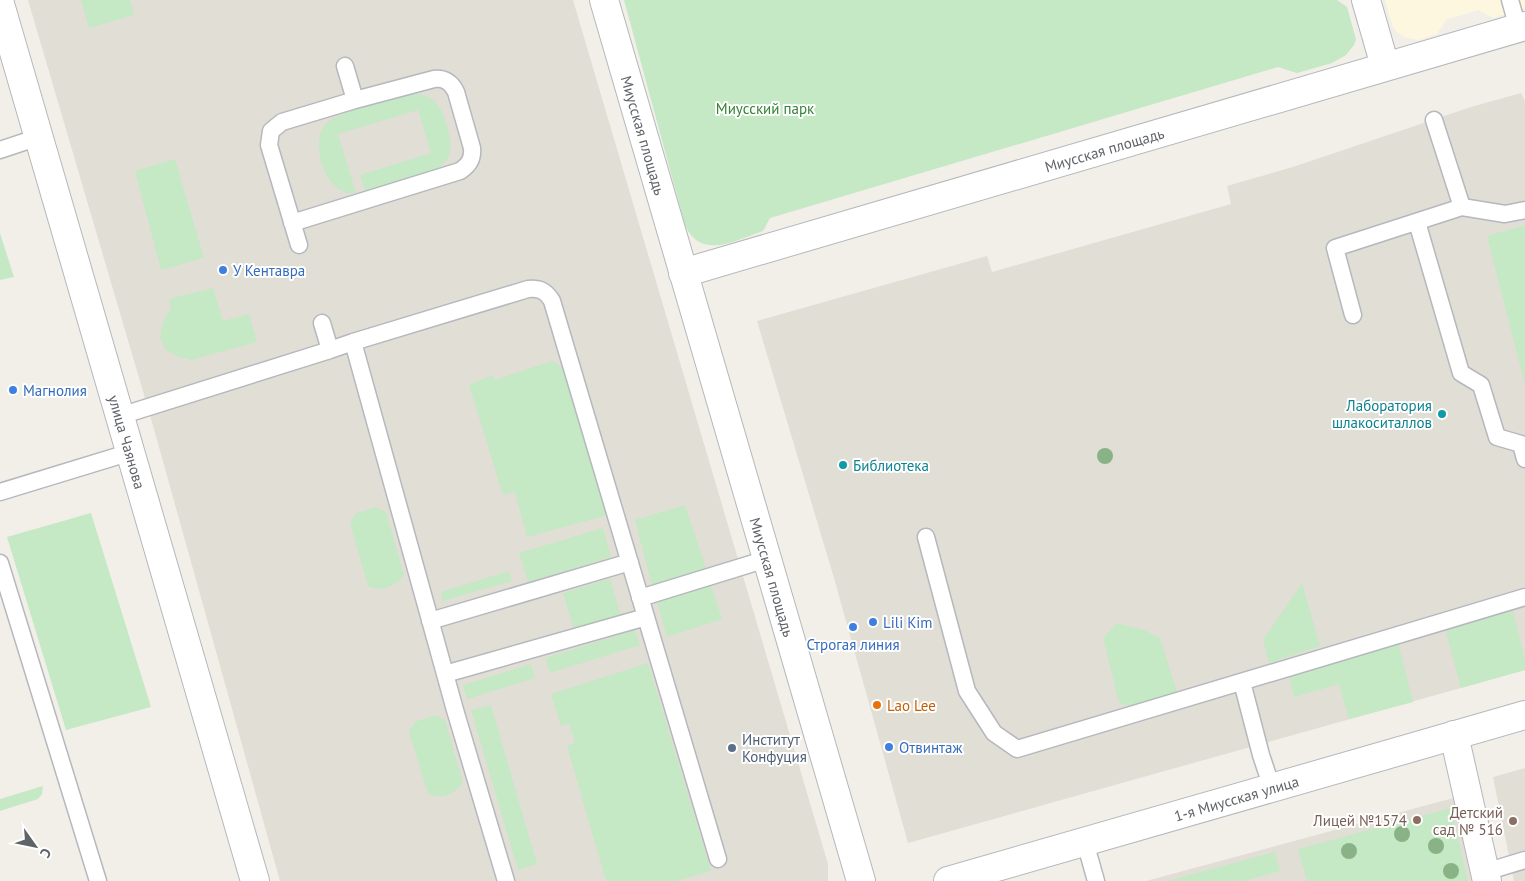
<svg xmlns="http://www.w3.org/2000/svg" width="1525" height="881" font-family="'PT Sans',sans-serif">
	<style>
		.commercial { fill: #fef7e0 }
		.education { fill: #e1ded6 }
		.green { fill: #c5e8c5 }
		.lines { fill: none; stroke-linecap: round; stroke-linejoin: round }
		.service-casing { stroke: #b5b8bc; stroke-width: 19 }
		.minor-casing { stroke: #b5b8bc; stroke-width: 30 }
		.tertiary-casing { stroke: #b5b8bc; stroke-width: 30 }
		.service { stroke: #fff; stroke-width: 16 }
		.minor { stroke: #fff; stroke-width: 28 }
		.tertiary { stroke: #fff; stroke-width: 28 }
		.tree { fill: #89b387 }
		.shop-dot { fill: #3f7fe0; stroke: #fff; stroke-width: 2 }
		.culture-dot { fill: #0f9aa8; stroke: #fff; stroke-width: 2 }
		.food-dot { fill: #e8710a; stroke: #fff; stroke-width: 2 }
		.service-dot { fill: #5c6f8a; stroke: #fff; stroke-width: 2 }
		.education-dot { fill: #8d6e63; stroke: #fff; stroke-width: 2 }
		.labels { text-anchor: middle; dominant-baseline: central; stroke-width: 4; stroke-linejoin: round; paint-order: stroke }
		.park-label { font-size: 15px; fill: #348238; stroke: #fff }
		.street-label { font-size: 15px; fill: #5f6368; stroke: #fff }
		.shop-label { font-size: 15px; fill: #366cbe; stroke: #fff; text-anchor: start }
		.culture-label { font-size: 15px; fill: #0d838f; stroke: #fff; text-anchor: end }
		.food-label { font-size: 15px; fill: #c56008; stroke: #fff; text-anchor: start }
		.service-label { font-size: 15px; fill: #4e5e75; stroke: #fff; text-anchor: start }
		.education-label { font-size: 15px; fill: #785e54; stroke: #fff; text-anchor: end }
	</style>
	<rect width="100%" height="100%" fill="#f1efe8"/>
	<!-- commercial -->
	<path class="commercial" d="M1385 0H1525V8L1493 18 1479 10 1447 19 1437 34 1418 40 1404 37 1397 32 1393 27Z"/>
	<!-- education -->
	<path class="education" d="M28 0H573L828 864V881H280L152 422Z
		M1521 93 1525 101V670L908 843 834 578 757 321 987 256 992 272 1231 204 1227 186 1293 167 1471 107Z
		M1525 768V881H1514L1493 777Z
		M1457 797 1475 881H1146Z"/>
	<!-- green -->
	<path class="green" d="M81 0H130L134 15 89 28Z
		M624 0H1337L1347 7 1356 39 1354 45 1346 55 1332 63 1297 73 1278 67 770 218 763 231C736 240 701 261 685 225Z
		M418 94C437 97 442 109 447 126 453 147 453 162 431 172L365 191 360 175 431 153 418 110 338 134 356 193C326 198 308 142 326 124 339 110 389 101 409 95Z
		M175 159 204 258 161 270 135 171Z
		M1525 225V385L1487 236Z
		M0 233 14 277 0 280Z
		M213 288 223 321 249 314 257 342 191 360 176 356 165 349 160 337 163 322 171 308 169 299Z
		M552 361 566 369 608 515 527 537 515 492 503 495 469 385 493 375 495 380Z
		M685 505 706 568 652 585 635 520Z
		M375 507 386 512 404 575C394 587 383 592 368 586L350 524 355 514Z
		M91 513 151 707 66 730 7 537Z
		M603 528 611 557 528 582 519 553Z
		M509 571 512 581 443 601 441 592Z
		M610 579 621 616 574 630 563 593Z
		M1302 583 1320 646 1269 663 1263 640Z
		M711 585 722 619 667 637 657 602Z
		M1512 607 1525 660V670L1461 688 1445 628Z
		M1117 623 1144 630 1160 638 1179 699 1139 710 1119 702 1103 638Z
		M635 630 640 645 550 673 545 658Z
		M1398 642 1413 702 1349 719 1339 684 1294 697 1288 674Z
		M648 663 711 871 676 881H606L567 746 575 743 569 723 561 726 551 694Z
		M531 664 535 678 467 699 463 685Z
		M491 705 537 864 518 870 471 710Z
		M435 715 445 720 463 783C453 795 442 800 428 794L409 732 415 722Z
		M43 786 42 794 38 799 0 811V799Z
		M1451 808 1468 881H1307L1298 849Z
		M1275 852 1280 871 1243 881H1167Z"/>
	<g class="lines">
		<defs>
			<path id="service" d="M1510 0 1518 28
				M345 66 355 100
				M1434 120 1462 207 1505 214 1525 210
				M0 150 39 137
				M1417 222 1461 373 1481 385 1497 437 1521 444 1525 459
				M292 223 460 171C469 165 473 159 472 148L456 92C451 82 445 78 434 79L355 100 282 122 271 131 269 145 299 245
				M1353 315 1335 248 1462 207
				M353 342 528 289C540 288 546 291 552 301L718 859
				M330 350 353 342 455 710 506 881
				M120 416 330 350 322 323
				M0 492 131 452
				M926 537 967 691 994 733 1017 749 1525 597
				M0 563 98 881
				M640 598 767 559
				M430 621 630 562
				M445 674 646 617
				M1242 682 1261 755 1272 788
				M1085 842 1096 881
				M1485 872 1525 860"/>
			<g id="minor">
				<path id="s1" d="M604 0 861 881"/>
				<path d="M1366 0 1385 66"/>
				<path id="s2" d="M683 273 1525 26"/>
				<path d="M1454 735 1487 881"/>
			</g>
			<g id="tertiary">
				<path id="s3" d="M0 4 255 881"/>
				<path id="s4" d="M948 881 1525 715"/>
			</g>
		</defs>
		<!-- service casing -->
		<use href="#service" class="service-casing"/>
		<!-- minor casing -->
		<use href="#minor" class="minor-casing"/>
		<!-- tertiary casing -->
		<use href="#tertiary" class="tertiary-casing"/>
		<!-- service -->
		<use href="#service" class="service"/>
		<!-- minor -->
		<use href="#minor" class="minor"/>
		<!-- tertiary -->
		<use href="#tertiary" class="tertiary"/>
	</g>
	<!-- trees -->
	<g class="tree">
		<circle cx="1105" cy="456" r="8"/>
		<circle cx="1402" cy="834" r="8"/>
		<circle cx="1436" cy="846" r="8"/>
		<circle cx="1349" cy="851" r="8"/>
		<circle cx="1451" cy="871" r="8"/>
	</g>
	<!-- markers -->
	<g class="shop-dot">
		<circle cx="223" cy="270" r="5"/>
		<circle cx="13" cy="390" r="5"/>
		<circle cx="873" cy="622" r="5"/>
		<circle cx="853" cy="627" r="5"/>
		<circle cx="889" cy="747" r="5"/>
	</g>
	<g class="culture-dot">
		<circle cx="1442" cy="414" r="5"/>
		<circle cx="843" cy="465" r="5"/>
	</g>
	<circle class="food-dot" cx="877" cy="705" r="5"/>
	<circle class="service-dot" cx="732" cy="748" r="5"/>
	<g class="education-dot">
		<circle cx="1417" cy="820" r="5"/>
		<circle cx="1513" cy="821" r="5"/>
	</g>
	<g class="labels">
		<!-- park labels -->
		<g class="park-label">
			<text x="765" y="108">Миусский парк</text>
		</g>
		<!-- street labels -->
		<g class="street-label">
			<text stroke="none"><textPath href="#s1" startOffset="141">Миусская площадь</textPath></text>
			<text stroke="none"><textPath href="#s2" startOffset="439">Миусская площадь</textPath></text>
			<text stroke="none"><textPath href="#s3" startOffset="456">улица Чаянова</textPath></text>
			<text stroke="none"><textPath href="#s1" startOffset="601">Миусская площадь</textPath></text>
			<text stroke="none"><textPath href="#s4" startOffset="300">1-я Миусская улица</textPath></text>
		</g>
		<!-- shop labels -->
		<g class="shop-label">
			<text x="233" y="270">У Кентавра</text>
			<text x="23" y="390">Магнолия</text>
			<text x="883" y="622">Lili Kim</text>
			<text x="853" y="644" text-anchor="middle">Строгая линия</text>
			<text x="899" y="747">Отвинтаж</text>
		</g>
		<!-- culture labels -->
		<g class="culture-label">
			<text x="1432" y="405">Лаборатория<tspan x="1432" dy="17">шлакоситаллов</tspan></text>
			<text x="853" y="465" text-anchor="start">Библиотека</text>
		</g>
		<!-- food labels -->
		<g class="food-label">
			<text x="887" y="705">Lao Lee</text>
		</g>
		<!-- service labels -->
		<g class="service-label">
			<text x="742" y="739">Институт<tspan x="742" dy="17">Конфуция</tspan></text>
		</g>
		<!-- education labels -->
		<g class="education-label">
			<text x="1503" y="812">Детский<tspan x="1503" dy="17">сад № 516</tspan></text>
			<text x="1407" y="820">Лицей №1574</text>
		</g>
	</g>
	<!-- north arrow -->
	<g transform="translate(35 846) rotate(123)" stroke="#ffffff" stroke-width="4" paint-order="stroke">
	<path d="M0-4L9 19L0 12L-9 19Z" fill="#5f6368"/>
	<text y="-8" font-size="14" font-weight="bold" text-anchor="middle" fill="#5f6368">С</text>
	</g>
</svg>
